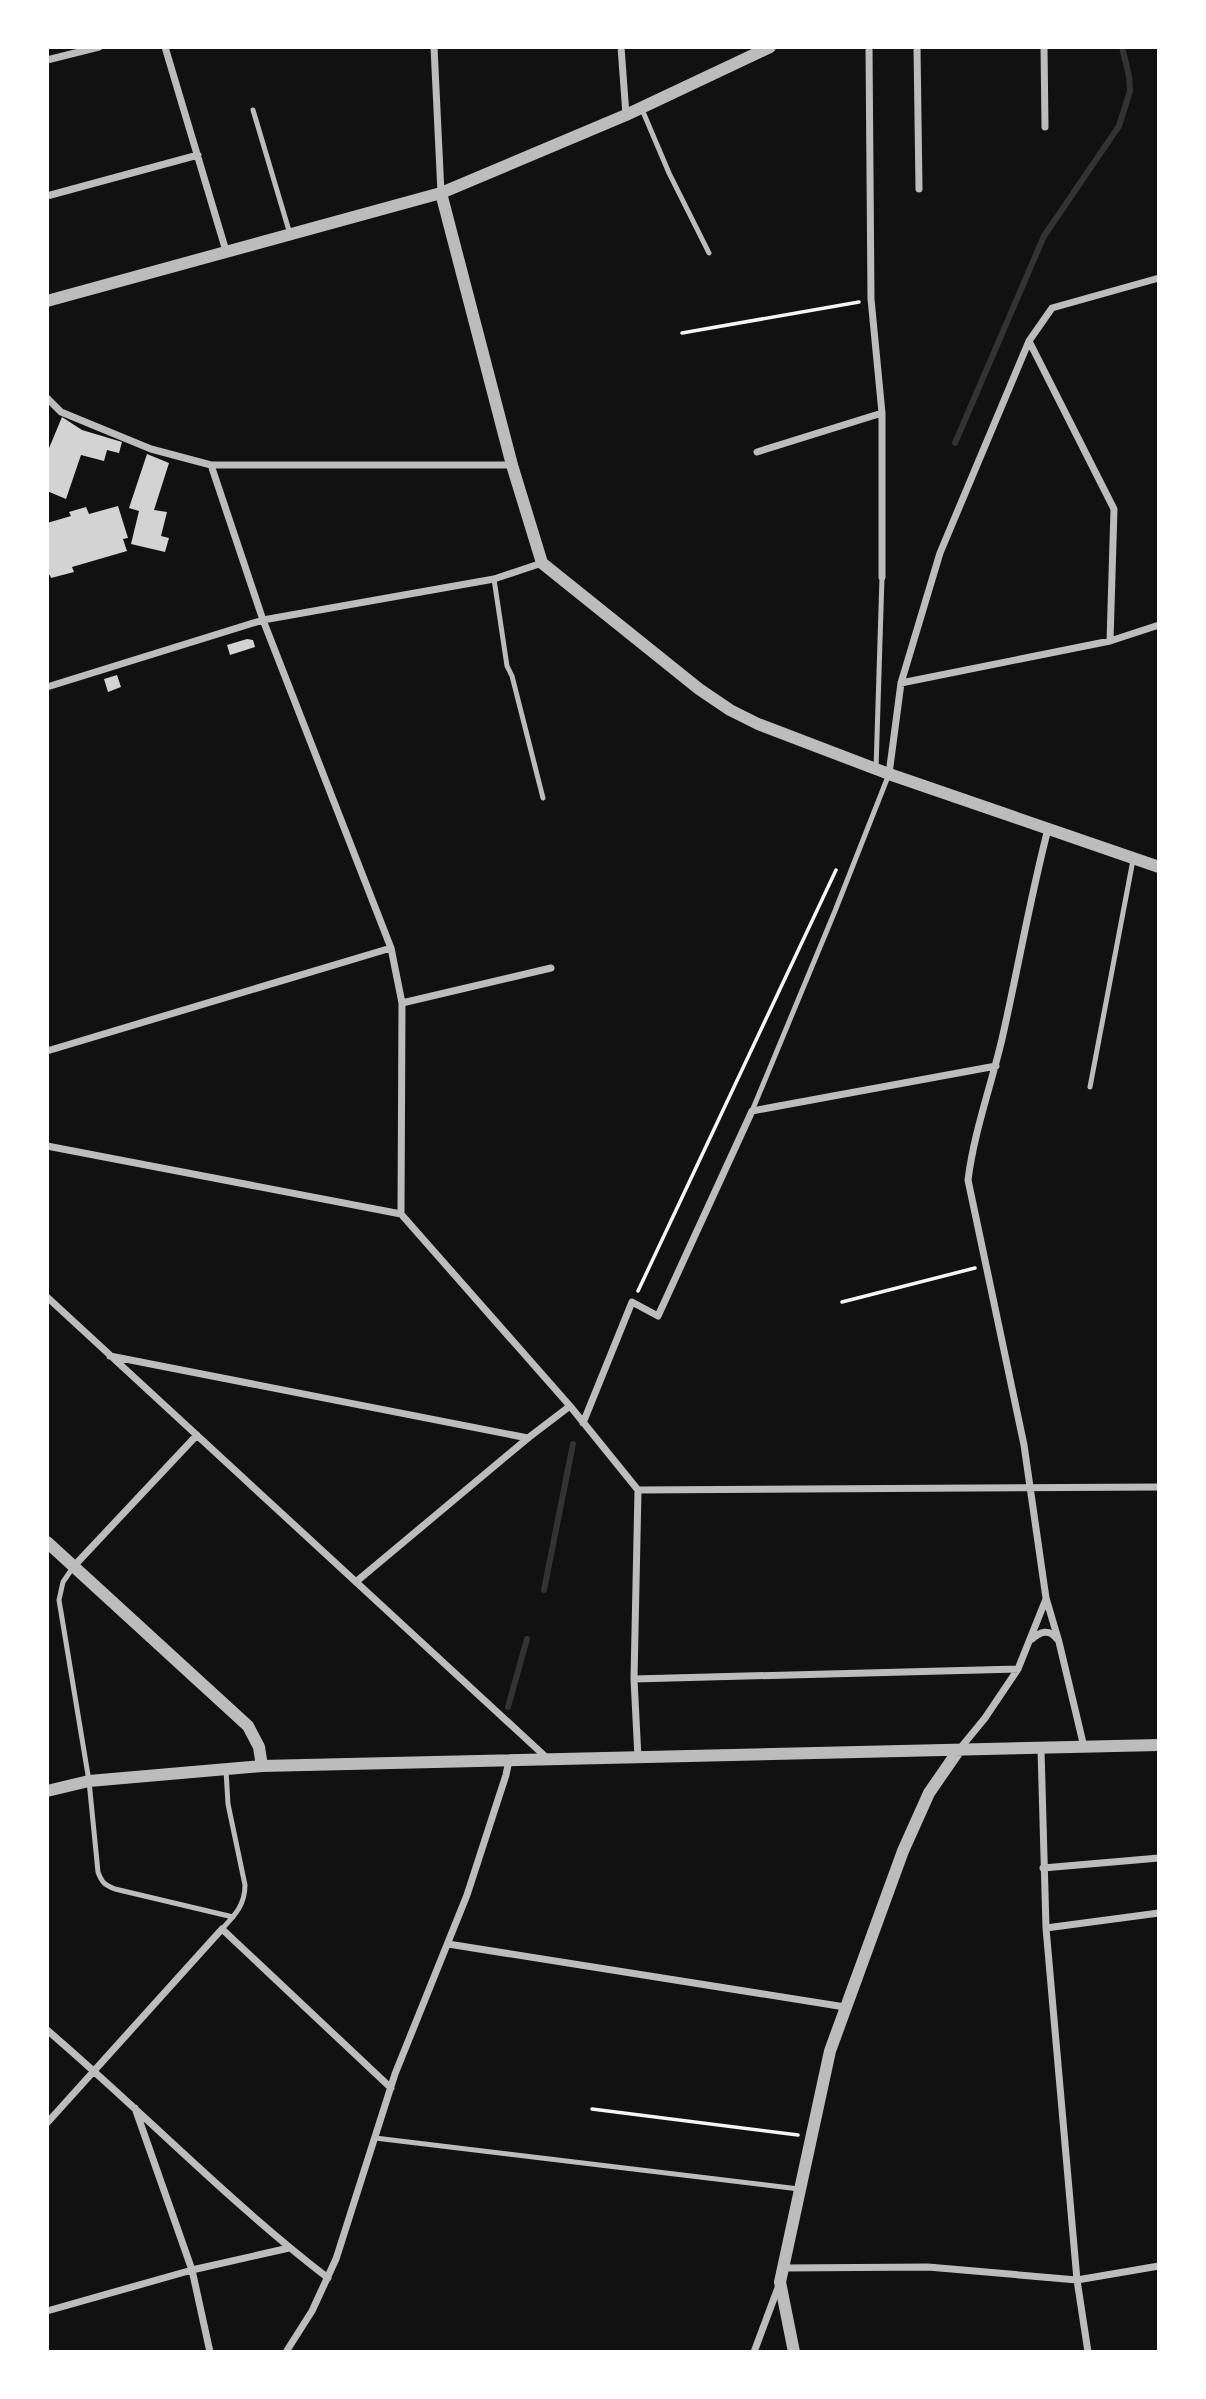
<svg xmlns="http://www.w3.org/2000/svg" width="1206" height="2399" font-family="Quicksand,sans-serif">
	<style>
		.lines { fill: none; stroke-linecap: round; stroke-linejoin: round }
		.stream { stroke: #333; stroke-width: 6 }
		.building { fill: #d3d3d3 }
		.path { stroke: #f5f5f5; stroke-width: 3.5 }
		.service { stroke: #bcbcbc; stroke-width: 5 }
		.minor { stroke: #bcbcbc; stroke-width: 7 }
		.tertiary { stroke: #bcbcbc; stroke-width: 12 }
	</style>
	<rect width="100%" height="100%" fill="#111"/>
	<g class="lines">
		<!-- stream -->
		<path class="stream" d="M955 443 1044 236 1119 126 1130 91 1129 76 1122 47
			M544 1590 573 1444
			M508 1707 527 1639"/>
	</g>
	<!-- building -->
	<path class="building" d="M62 417 82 430 122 442 119 453 107 450 104 461 81 455 66 499 47 491V453Z
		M147 454 169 463 154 510 167 512 161 536 169 538 165 552 131 544 139 511 129 508Z
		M118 506 128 538 123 539 127 551 72 567 74 572 51 578 50 575 47 576V523L71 516 69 512 86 507 89 514Z
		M247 639 253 640 255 647 230 655 227 645Z
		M117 675 121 687 108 692 104 679Z"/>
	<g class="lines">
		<!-- path -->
		<path class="path" d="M682 333 859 302
			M638 1291 836 870
			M842 1302 975 1268
			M592 2109 798 2135"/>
		<!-- service -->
		<path class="service" d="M641 107 669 173 709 253
			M253 110 290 234
			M494 579 507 666 512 676 543 798
			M876 769 882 577
			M1090 1087 1133 860
			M752 1111 835 911 889 774
			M74 1566 63 1582 59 1600 89 1781 98 1872C102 1883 105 1885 115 1889L233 1917
			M222 1929C235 1915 245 1905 245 1885L228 1804 226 1770
			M375 2138 799 2189"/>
		<!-- minor -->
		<path class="minor" d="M165 47 226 251
			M434 47 441 193
			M621 47 626 115
			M869 47 871 299 882 413V577
			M917 47 919 189
			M1044 47 1045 127
			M47 60 99 47
			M47 196 198 155
			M1029 341 1114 509 1110 641
			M47 398 61 412 151 449 211 465H512
			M757 452 882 413
			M211 465 263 620 391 948 402 1003 401 1214
			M901 683 1110 641 1159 625
			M47 687 263 620 494 579 542 563
			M889 774 901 683 940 553 1029 341 1052 308 1159 278
			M1048 829C1030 898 1018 969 1002 1039 991 1086 974 1132 968 1180L1024 1445 1046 1598 1059 1642 1084 1747
			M402 1003 551 968
			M47 1051 391 948
			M47 1146 401 1214 570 1406 638 1490
			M47 1297 548 1759
			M110 1356 528 1438
			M583 1423 632 1302 658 1316 752 1111 996 1066
			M638 1490 1159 1487
			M638 1490 634 1679 638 1758
			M74 1566 197 1435
			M357 1581 528 1438 570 1406
			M1032 1639C1040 1632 1049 1628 1057 1639
			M634 1679 1018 1669
			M1041 1749 1046 1928 1077 2280 1088 2352
			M958 1751 985 1718 1018 1669 1046 1599
			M1043 1868 1159 1858
			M1046 1928 1159 1913
			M448 1944 845 2007
			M47 2030C142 2111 229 2202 328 2278
			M135 2108 192 2270 210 2352
			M47 2123 222 1929 391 2088
			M785 2268 928 2267 1077 2280 1159 2266
			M47 2311 192 2270 289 2248
			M286 2352 312 2311 336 2259 395 2074 467 1895 506 1775 509 1760
			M754 2352 779 2285"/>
		<!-- tertiary -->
		<path class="tertiary" d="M441 193 512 465 542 563 699 689 730 710 758 724 889 774 1159 867
			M47 301 441 193 626 115 770 47
			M47 1542 248 1726 259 1747 262 1766
			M47 1791 89 1781 262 1766 1159 1745
			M794 2352 780 2282 830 2051 903 1851 929 1793 958 1751"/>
	</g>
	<!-- border -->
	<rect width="1206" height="2399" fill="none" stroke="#ffffff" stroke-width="98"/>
</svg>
